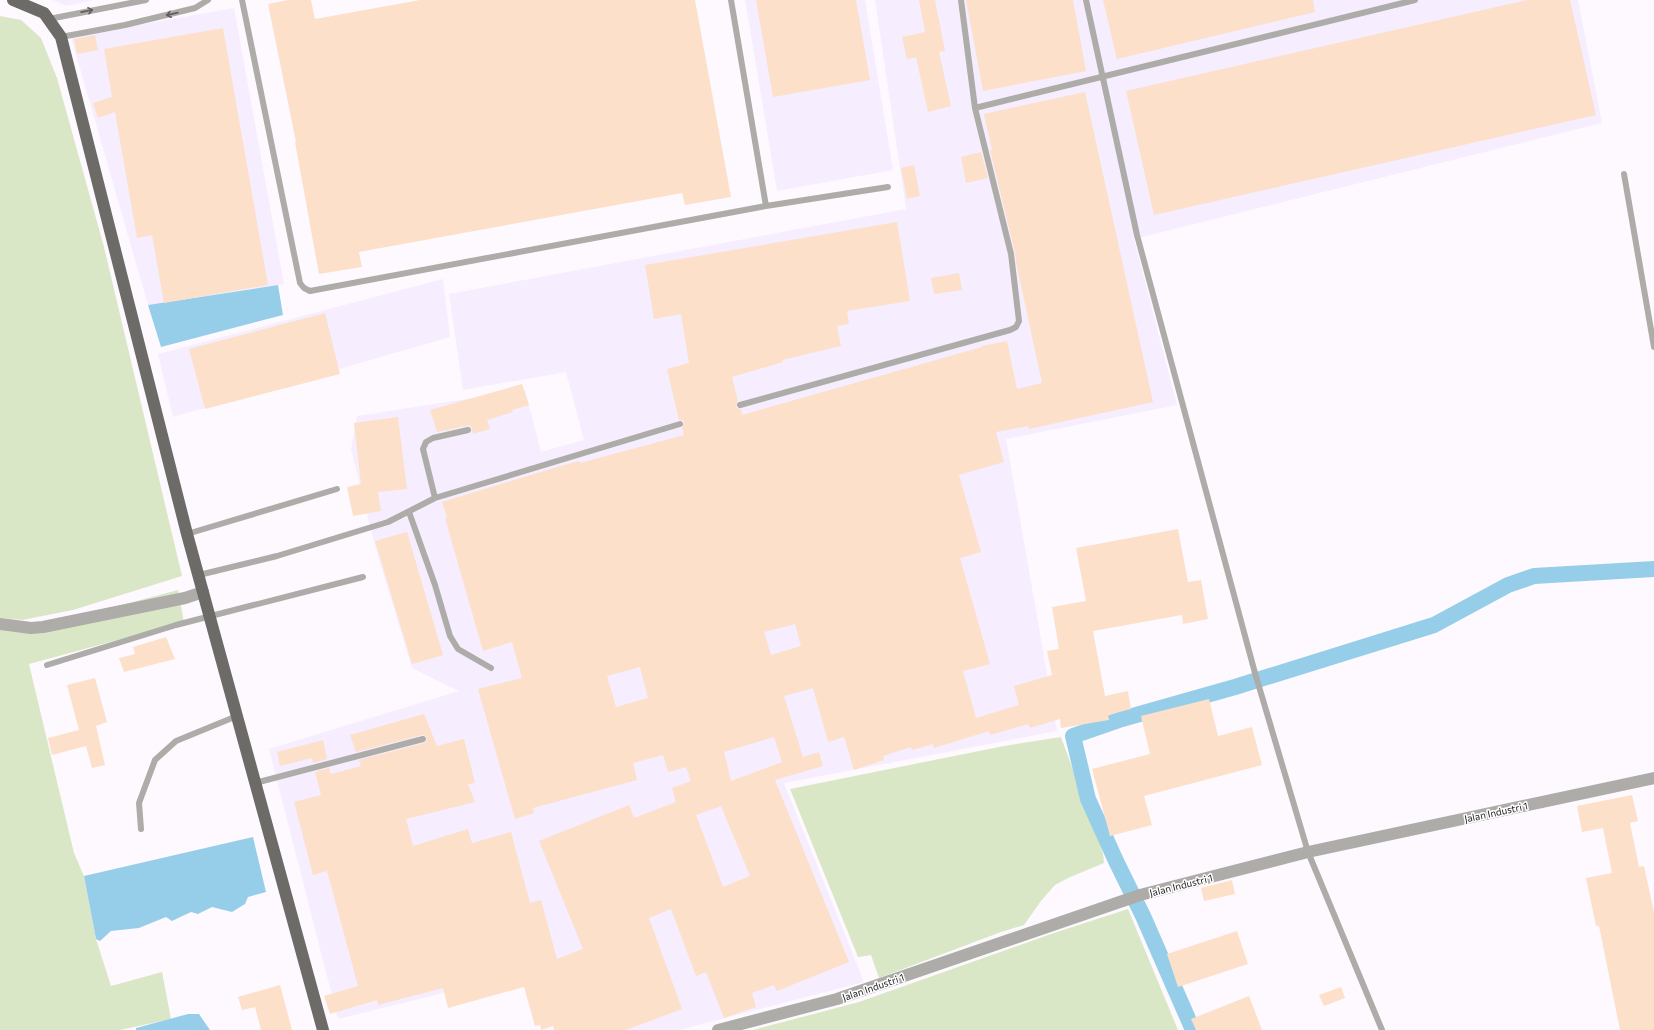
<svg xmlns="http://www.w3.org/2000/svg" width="1654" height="1030" font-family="Commissioner,sans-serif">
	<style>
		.industrial { fill: #f6edfe }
		.green { fill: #d9e7c6 }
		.water { fill: #96ceea }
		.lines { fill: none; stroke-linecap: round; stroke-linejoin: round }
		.canal { stroke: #96ceea; stroke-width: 16 }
		.building { fill: #fce0ca; fill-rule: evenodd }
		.lane { stroke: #adaca9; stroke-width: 6 }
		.street { stroke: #adaca9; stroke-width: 12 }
		.primary { stroke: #6d6b67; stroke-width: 12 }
		.oneway { stroke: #5f5d5d }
		.labels { text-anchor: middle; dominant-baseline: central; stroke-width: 3; stroke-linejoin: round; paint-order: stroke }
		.street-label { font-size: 10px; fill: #1f1d1f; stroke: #fff }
	</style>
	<rect width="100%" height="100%" fill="#fef9fe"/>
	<!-- industrial -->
	<path class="industrial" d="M53 0H93L66 6Z
		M745 0H865L893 170 777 191Z
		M875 0H1578L1602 123 1134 239 1177 405 1006 439 1057 731 784 783 864 982 679 1030H585L560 964 338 1019 269 749 459 691 412 668 375 546 351 449 357 416 525 390 541 452 584 440 566 372 463 390 449 294 906 209Z
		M234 8 284 284 148 305 71 37Z
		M443 279 450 337 173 417 158 354Z"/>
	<!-- green -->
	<path class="green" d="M0 16 21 20 41 38 57 78 104 247 182 576 73 610 22 620 0 618Z
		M178 590 184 622 29 664 74 853 84 876 96 939 111 986 162 972 171 1019 120 1030H0V626L35 628Z
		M1061 737 1103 853 1104 863 1068 878 1055 885 1041 901 1024 925 1001 932 879 978 871 955 858 957 790 789 1004 746Z
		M1128 909 1178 1030H753L859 1002 1054 933Z"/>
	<!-- water -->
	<path class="water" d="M278 285 283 315 161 347 148 305Z
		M253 837 266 892 248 897 245 904 232 912 212 907 198 914 191 912 172 921 166 917 139 928 111 931 100 941 96 939 84 876Z
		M188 1014H199L210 1030H136V1028Z"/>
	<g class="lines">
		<!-- canal -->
		<path class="canal" d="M1193 1030 1143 916 1116 861 1088 799 1073 736 1122 719 1235 687 1434 625 1508 585 1534 576 1654 569"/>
	</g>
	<!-- building -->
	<path class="building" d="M288 0H311L315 19 420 0H695L731 197 685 205 682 193 359 252 362 267 319 274 295 142H296L268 4Z
		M756 0H856L870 80 773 97Z
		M919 0H935L945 51 939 52 951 106 928 112 916 57 907 59 902 37 925 32Z
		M966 0H1073L1086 71 983 91Z
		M1103 0H1313L1315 12 1117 59Z
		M1527 0H1570L1596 115 1154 215 1126 91Z
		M223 28 268 285 164 303 152 235 137 238 115 112 98 118 93 103 112 97 104 49Z
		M95 35 98 50 77 54 74 39Z
		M1085 92 1153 402 1029 429 1028 426 996 432 1004 462 959 475 981 552 960 558 990 664 963 671 976 718 1019 705 1014 686 1052 675 1047 651 1059 649 1052 607 1086 601 1076 548 1178 529 1188 582 1201 580 1208 619 1183 624 1182 615 1093 631 1105 696 1128 691 1131 709 1108 715 1109 720 1061 728 1060 719 1030 728 1028 724 990 735 989 731 934 748 933 744 912 750 911 747 883 756 884 760 854 770 844 737 828 742 813 688 784 696 803 757 819 752 823 766 775 780 849 962 777 991 774 985 752 993 756 1007 724 1018 706 972 696 976 671 909 649 918 682 1009 626 1030H554L553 1026 541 1030 540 1025 535 1026 524 987 448 1008 443 988 378 1005 377 1000 330 1014 324 996 358 986 327 871 313 875 294 802 321 795 315 772 329 768 331 774 361 766 359 760 424 743 427 740 426 736 422 735 356 752 350 735 424 714 437 746 464 739 475 783 468 784 475 802 406 819 413 846 468 829 472 843 511 832 530 903 541 900 557 959 583 949 539 841 629 805 634 818 676 802 672 788 691 781 686 767 668 772 663 755 633 763 637 780 533 808 534 813 515 819 478 689 522 678 512 642 483 651 445 518 447 517 442 502 554 468 579 461 580 463 684 435 682 428 684 423 683 420H679L667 369 689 363 681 314 654 319 645 265 897 222 910 301 847 311 849 324 837 326 841 346 782 360 783 362 732 377 738 401 736 406 737 408 741 409 742 415 982 347V346L1007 341 1017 389 1042 383 1017 267 1015 253 990 150H992L984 114ZM795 624 801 646 771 655 764 632ZM640 667 648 698 616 707 607 676ZM774 737 782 762 731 781 724 752ZM721 806 750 876 723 887 696 815Z
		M981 152 988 178 966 183 961 157Z
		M914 165 920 196 907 199 901 168Z
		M959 273 962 290 934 294 931 278Z
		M325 313 340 374 205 409 189 349Z
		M522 384 529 405 512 410 513 412 487 420 490 429 473 434 472 429 470 425 437 432 430 410Z
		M398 417 407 489 378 492 381 511 353 516 347 487 361 484 354 423Z
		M407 532 443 655 412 664 375 541Z
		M166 637 175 659 124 672 119 658 135 654 133 647Z
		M95 678 107 722 96 726 105 765 92 768 86 746 52 755 48 738 79 730 67 685Z
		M1209 699 1218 736 1252 727 1262 765 1144 796 1152 825 1110 836 1092 769 1150 754 1141 716Z
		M323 740 327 759 313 763 312 758 280 766 277 752Z
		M1632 795 1638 821 1630 823 1639 867 1644 866 1654 912V1030H1620L1599 926H1596L1586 878 1612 873 1603 828 1582 832 1577 806Z
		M1232 880 1235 894 1204 901 1201 888Z
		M1237 931 1248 964 1178 987 1167 954Z
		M280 985 292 1030H261L255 1007 242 1010 238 997Z
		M1341 987 1345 998 1324 1006 1319 995Z
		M1249 996 1262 1030H1196L1191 1019Z"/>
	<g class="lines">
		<!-- lane -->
		<path class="lane" d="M242 0 300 283 304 288 310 291 766 206 888 187
			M731 0 766 206
			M1086 0 1137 235 1255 673 1308 852 1382 1030
			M49 19 146 0
			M61 37 125 25 195 8 208 0
			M975 108C1121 71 1269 37 1415 0
			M1624 174 1654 347
			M740 405 1010 330 1016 327 1019 321 1011 254 975 108 961 0
			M435 498 423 449 426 442 433 438 468 430
			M409 512 435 585 450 636 458 649 491 668
			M187 534 337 489
			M199 575 277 556 388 522 435 498 680 424
			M47 665 176 625 363 577
			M255 783 423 739
			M141 829 139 803 155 760 176 741 237 716"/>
		<!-- street -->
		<path class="street" d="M0 624 31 628 43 627 185 598 203 592
			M718 1030 837 999 1140 895 1308 852 1654 778"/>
		<!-- primary -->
		<path class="primary" d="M13 0 44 13 61 37 187 534 323 1030"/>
	</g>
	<!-- one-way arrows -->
	<defs><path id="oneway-shaft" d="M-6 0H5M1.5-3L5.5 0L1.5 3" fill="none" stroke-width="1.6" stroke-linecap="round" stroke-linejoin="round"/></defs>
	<g class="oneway">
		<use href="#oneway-shaft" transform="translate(87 11) rotate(-11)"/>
		<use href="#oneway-shaft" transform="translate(172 14) rotate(167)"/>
	</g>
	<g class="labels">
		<!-- street labels -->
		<g class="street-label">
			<text transform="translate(1496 812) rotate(-12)">Jalan Industri 1</text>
			<text transform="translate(1181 885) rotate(-14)">Jalan Industri 1</text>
			<text transform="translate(873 987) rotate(-19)">Jalan Industri 1</text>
		</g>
	</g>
</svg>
